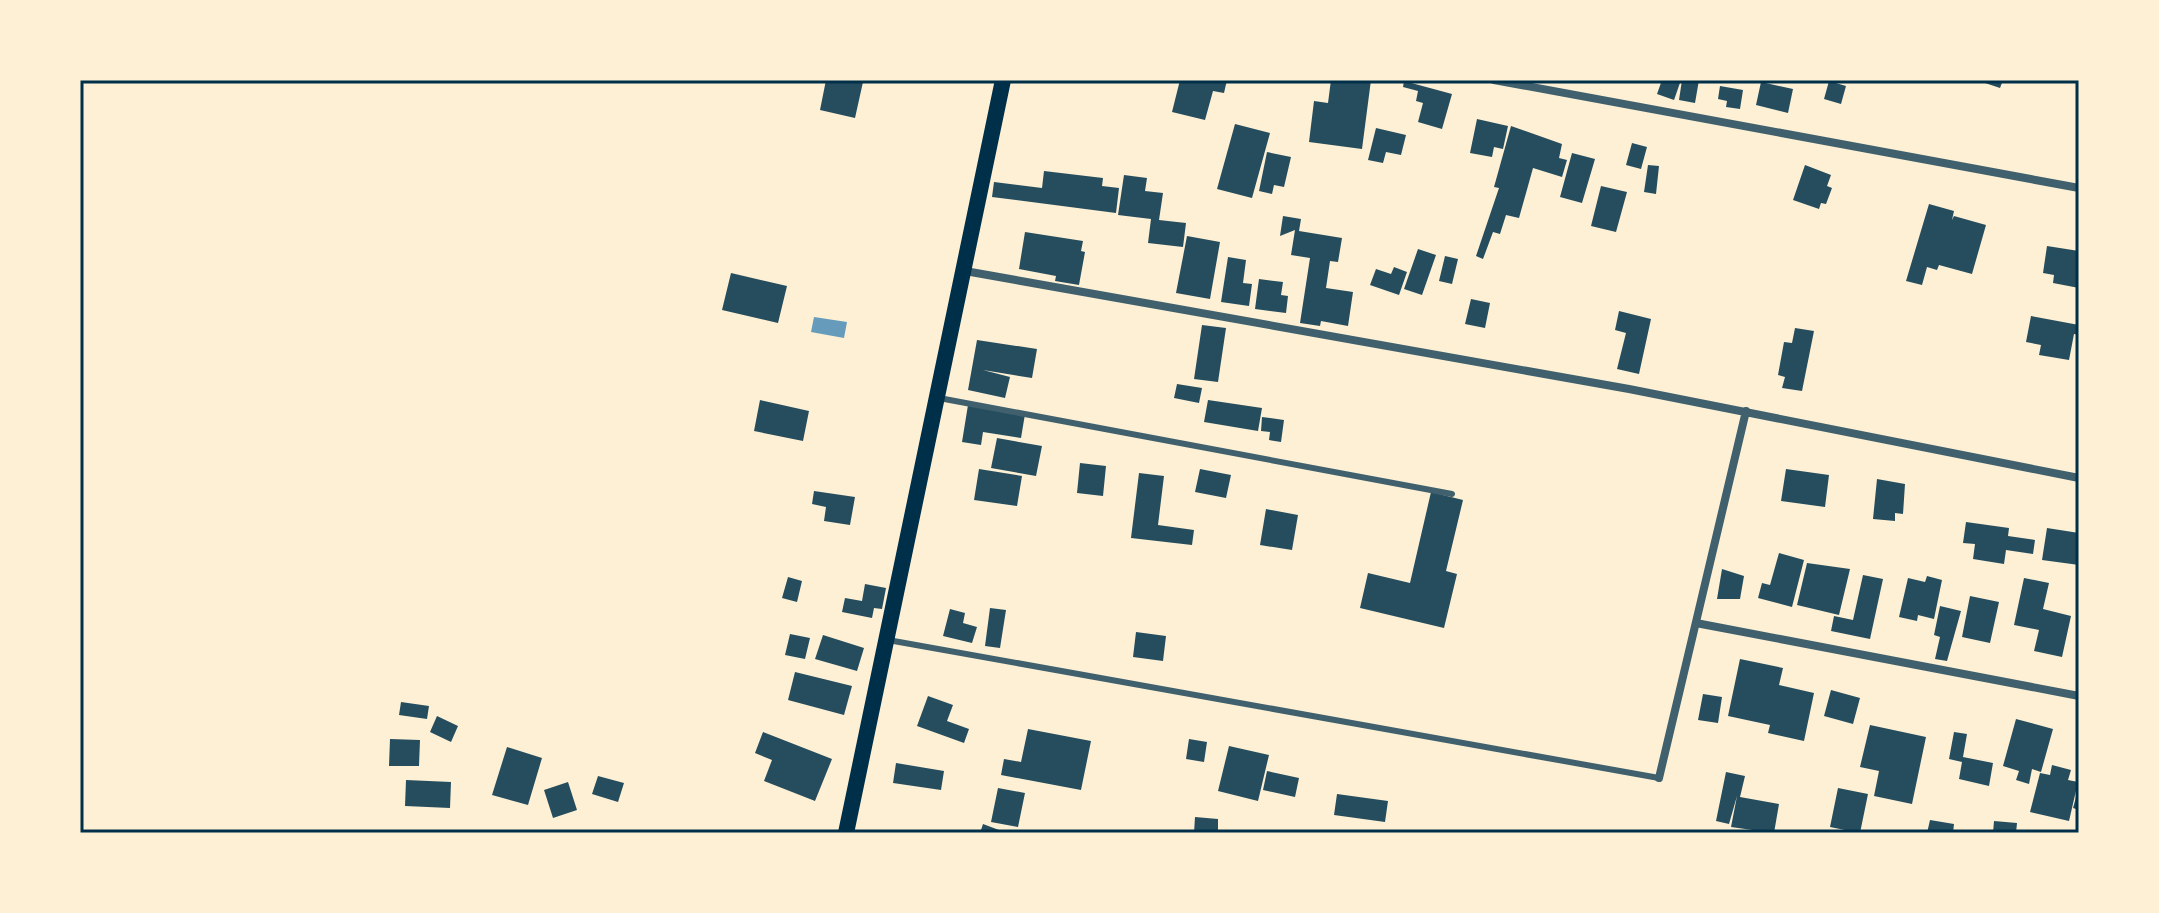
<svg xmlns="http://www.w3.org/2000/svg" width="2159" height="913" font-family="Inter,sans-serif">
	<style>
		.water { fill: #669bbc }
		.building { fill: #264d5e }
		.lines { fill: none; stroke-linecap: round; stroke-linejoin: round }
		.service { stroke: #3f606c; stroke-width: 6 }
		.minor { stroke: #3f606c; stroke-width: 8 }
		.secondary { stroke: #003049; stroke-width: 16 }
		.neatline { fill: none; stroke: #003049; stroke-width: 3 }
	</style>
	<rect width="100%" height="100%" fill="#fdf0d5"/>
	<!-- water -->
	<path class="water" d="M814 317 847 322 844 338 811 332Z"/>
	<!-- building -->
	<path class="building" d="M826 80 863 82 855 118 820 110Z
		M1180 80H1227L1224 93 1213 91 1205 120 1172 112Z
		M1331 80H1371L1362 149 1309 142 1314 101 1328 103Z
		M1662 80H1681L1674 100 1657 94Z
		M1682 80H1699L1695 103 1679 100Z
		M1976 80H2003L2000 88Z
		M1404 81 1452 94 1442 129 1418 122 1423 103 1416 101 1418 91 1403 87Z
		M1829 81 1846 86 1841 104 1824 99Z
		M1761 82 1793 89 1788 113 1756 105Z
		M1720 86 1743 90 1740 109 1726 107 1727 101 1718 99Z
		M1477 119 1508 126 1503 149 1494 147 1492 157 1470 153Z
		M1235 124 1270 133 1252 198 1217 189Z
		M1511 126 1562 144 1559 158 1567 160 1562 177 1533 168 1519 218 1506 215 1500 234 1493 232 1483 259 1476 256 1499 188 1494 187Z
		M1376 128 1406 135 1401 155 1386 152 1383 163 1368 160Z
		M1632 143 1647 147 1641 169 1626 165Z
		M1267 152 1291 157 1284 187 1274 185 1272 194 1259 191Z
		M1572 153 1595 159 1582 203 1560 197Z
		M1648 165 1659 166 1656 194 1644 192Z
		M1805 165 1831 175 1827 186 1832 188 1826 204 1821 203 1819 209 1793 200Z
		M1044 171 1103 178 1102 186 1119 188 1116 213 992 197 994 182 1042 188Z
		M1124 175 1147 178 1145 191 1163 193 1159 220 1186 223 1183 247 1148 243 1151 219 1118 215Z
		M1601 186 1627 192 1616 232 1591 226Z
		M1929 204 1954 211 1952 220 1954 216 1986 225 1972 274 1939 265 1937 270 1927 267 1922 285 1906 281Z
		M1283 216 1301 219 1299 231 1342 238 1338 262 1330 261 1326 288 1353 292 1348 326 1321 321 1320 326 1300 323 1310 258 1291 255 1295 230 1280 236Z
		M1025 232 1083 241 1081 251 1085 252 1079 285 1055 281 1056 276 1019 269Z
		M1187 236 1220 242 1210 299 1176 293Z
		M2047 246 2079 251V288L2053 283 2054 275 2043 273Z
		M1418 249 1436 255 1422 295 1404 289Z
		M1445 256 1458 259 1452 284 1439 281Z
		M1228 257 1246 260 1243 283 1252 284 1249 306 1221 302Z
		M1394 267 1407 272 1399 295 1370 285 1376 269 1391 274Z
		M731 273 787 286 778 323 722 310Z
		M1259 279 1283 282 1281 295 1288 296 1286 313 1255 309Z
		M1471 299 1490 303 1485 328 1465 324Z
		M1619 311 1651 319 1639 374 1617 369 1626 333 1615 330Z
		M2031 316 2079 325V335L2074 334 2069 360 2039 355 2041 345 2026 342Z
		M1202 325 1226 328 1218 382 1194 379Z
		M1795 328 1814 331 1802 391 1782 388 1785 377 1778 375 1784 342 1792 343Z
		M977 340 1037 349 1032 378 983 370 1010 377 1005 398 968 390Z
		M1177 384 1202 388 1199 403 1174 398Z
		M760 400 809 411 803 441 754 431Z
		M1208 400 1262 408 1258 431 1204 422Z
		M968 405 1025 414 1021 438 983 432 981 445 962 442Z
		M1262 417 1284 420 1281 442 1269 440 1270 432 1261 431Z
		M997 438 1042 446 1036 476 991 468Z
		M1080 463 1106 466 1103 496 1077 493Z
		M979 469 1022 476 1017 506 974 500Z
		M1200 469 1231 475 1226 498 1195 492Z
		M1786 469 1829 475 1825 507 1781 501Z
		M1139 473 1164 476 1158 525 1194 530 1192 545 1131 538Z
		M1877 479 1905 484 1903 514 1895 513V521L1873 519Z
		M814 491 855 497 850 525 824 521 826 507 812 504Z
		M1431 492 1463 500 1446 571 1457 574 1444 628 1360 608 1368 573 1410 583Z
		M1266 509 1298 515 1292 550 1260 545Z
		M1966 522 2009 528 2008 536 2035 540 2033 554 2006 550 2004 564 1973 559 1975 544 1963 543Z
		M2047 528 2079 533V565L2042 560Z
		M1779 553 1804 560 1792 607 1758 598 1762 583 1770 585Z
		M1807 563 1850 569 1839 615 1797 605Z
		M1722 569 1744 576 1740 599H1717Z
		M1863 575 1883 579 1870 639 1831 631 1834 616 1853 620Z
		M1927 576 1942 580 1934 619 1918 615 1917 621 1899 617 1908 578 1925 582Z
		M788 577 802 581 797 602 782 598Z
		M2024 578 2049 583 2043 609 2071 616 2062 657 2034 651 2039 630 2014 625Z
		M865 584 886 588 882 609 874 608 872 618 842 612 845 598 862 601Z
		M1970 596 1999 602 1990 643 1962 637Z
		M1940 606 1961 611 1947 661 1935 659 1940 637 1934 635Z
		M990 608 1006 610 1000 648 985 646Z
		M950 609 965 613 963 623 977 627 972 643 943 636Z
		M1136 632 1166 636 1163 661 1133 657Z
		M790 634 810 638 805 659 785 655Z
		M823 635 864 648 857 671 815 659Z
		M1740 659 1783 668 1779 685 1814 693 1804 741 1768 733 1770 725 1728 716Z
		M795 672 852 686 844 715 788 700Z
		M1831 690 1860 698 1853 724 1824 716Z
		M1703 694 1722 697 1718 723 1698 720Z
		M928 696 953 705 947 721 969 729 964 743 917 726Z
		M401 702 429 706 427 719 399 715Z
		M437 716 458 726 451 742 430 732Z
		M2016 719 2053 729 2041 772 2032 769 2029 784 2016 780 2019 771 2003 766Z
		M1870 725 1926 737 1912 804 1874 796 1879 771 1860 767Z
		M1028 729 1091 741 1081 790 1001 775 1004 759 1021 762Z
		M763 732 832 759 815 801 764 781 772 760 755 753Z
		M1954 732 1967 734 1963 757 1993 763 1989 786 1959 779 1962 762 1949 759Z
		M390 739 420 740 419 766H389Z
		M1189 739 1207 742 1204 762 1186 759Z
		M1229 746 1269 755 1258 801 1218 791Z
		M507 747 542 758 528 805 492 795Z
		M896 763 944 771 941 790 893 783Z
		M2052 765 2071 770 2068 780 2078 782 2069 821 2030 812 2040 773 2050 775Z
		M1267 771 1299 778 1295 797 1263 790Z
		M1726 772 1745 776 1740 797 1779 804 1774 833 1731 827 1737 796 1729 824 1716 821Z
		M598 776 624 783 618 802 592 794Z
		M406 780 451 782 450 808 405 806Z
		M568 782 577 810 553 818 544 790Z
		M998 788 1025 793 1018 827 991 822Z
		M1838 788 1868 794 1860 833 1830 827Z
		M2078 790H2079V810L2073 808Z
		M1337 794 1388 801 1385 822 1334 815Z
		M1195 817 1218 819V833H1194Z
		M1930 820 1954 824 1953 833H1927Z
		M1994 821 2017 823 2016 833H1993Z
		M983 824 1007 833H980Z"/>
	<g class="lines">
		<!-- service -->
		<path class="service" d="M939 398 1452 494
			M888 640 1659 778"/>
		<!-- minor -->
		<path class="minor" d="M1494 80 2079 188
			M965 271 1629 389 2079 478
			M1696 623 2079 696
			M1659 778 1746 411"/>
		<!-- secondary -->
		<path class="secondary" d="M846 833 1003 80"/>
	</g>
	<!-- border -->
	<rect width="2159" height="913" fill="none" stroke="#fdf0d5" stroke-width="164"/>
	<rect x="82" y="82" width="1995" height="749" class="neatline"/>
</svg>
